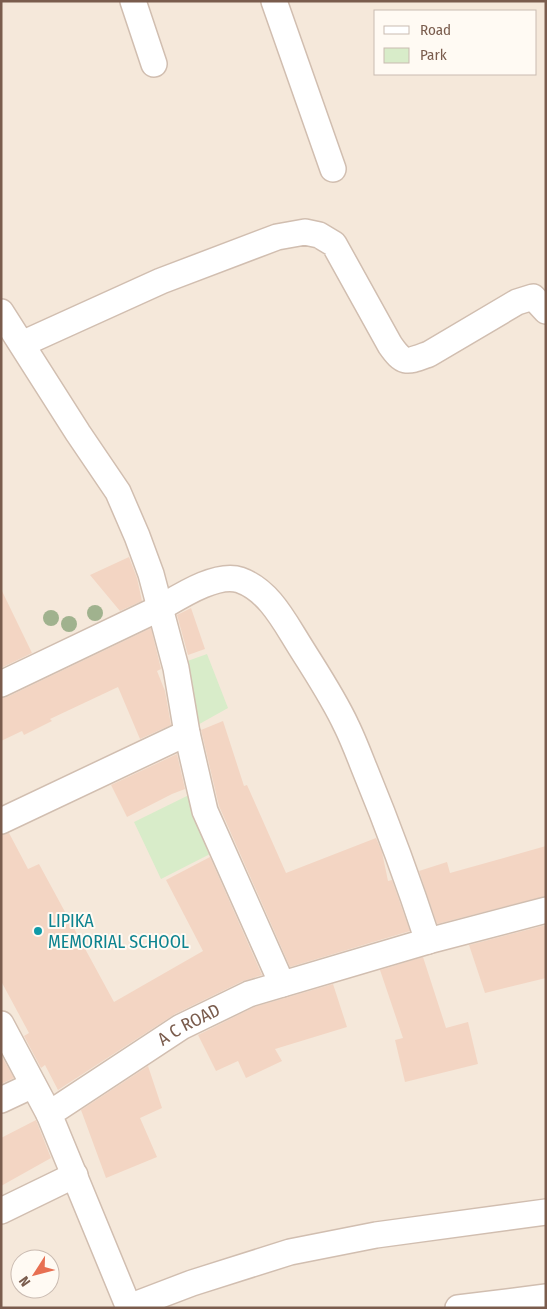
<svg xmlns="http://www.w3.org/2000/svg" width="547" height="1309" font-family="'Fira Sans Condensed',sans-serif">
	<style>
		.residential { fill: #f5e8da; fill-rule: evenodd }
		.green { fill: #d8ecc9 }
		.building { fill: #f3d5c3 }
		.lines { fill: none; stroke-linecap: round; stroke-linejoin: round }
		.minor-casing { stroke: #d1beb0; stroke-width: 28 }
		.minor { stroke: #fff; stroke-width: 25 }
		.tree { fill: #a0b28e }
		.culture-dot { fill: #0f9aa8; stroke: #fffaf3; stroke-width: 2 }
		.labels { text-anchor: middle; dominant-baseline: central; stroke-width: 4; stroke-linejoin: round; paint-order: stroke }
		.culture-label { font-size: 18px; fill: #0d838f; stroke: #fffaf3; text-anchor: start }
		.street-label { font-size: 18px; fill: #7a5c4d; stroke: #fffaf3 }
	</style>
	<rect width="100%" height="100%" fill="#fdf6ec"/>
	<!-- residential -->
	<path class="residential" d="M1 1H546V1308H1ZM376 11H536V74H376ZM20 1259H50V1289H20Z"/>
	<!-- green -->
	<path class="green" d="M207 654 228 708 194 727 182 663Z
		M191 794 214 852 161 879 134 822Z"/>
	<!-- building -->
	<path class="building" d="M129 557 137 578 142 601 120 611 90 575Z
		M1 589 32 653 1 668Z
		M191 608 205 649 188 655 177 615Z
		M151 628 161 669 157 671 165 691 171 725 140 739 118 687 50 719 52 721 24 735 22 731 1 741V698L7 697Z
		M223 721 244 786 247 785 286 873 376 838 382 852 388 881 392 880 410 931 290 967 219 806 201 730Z
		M177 754 185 789 172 794 127 817 111 785Z
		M9 833 28 869 39 864 114 1002 203 951 166 880 210 857 262 975 243 981 175 1014 58 1090 45 1065 41 1068 24 1036 29 1033 1 981V835Z
		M546 846V896L437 924 419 871 447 862 450 873Z
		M546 925V978L485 993 469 945Z
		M423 957 446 1028 468 1022 478 1064 405 1082 395 1040 403 1038 380 970Z
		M333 984 347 1027 275 1049 282 1061 246 1078 238 1061 216 1071 198 1035 254 1007Z
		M1 1055 14 1078 1 1084Z
		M148 1066 162 1108 140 1118 157 1157 106 1178 81 1110Z
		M36 1120 51 1158 1 1186V1138Z"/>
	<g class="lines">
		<defs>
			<g id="minor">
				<path d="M133 1 154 64"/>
				<path d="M274 1 333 169"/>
				<path d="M1 312 78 433 118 492 137 536 151 574 176 668 187 733 205 811 282 984"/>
				<path d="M22 344 161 281 277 237 305 232 319 235 334 244 390 345C404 365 407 362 429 354L517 302 533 297 546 311"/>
				<path d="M1 684 160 608C179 597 217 572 240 580 268 590 283 619 298 643 314 669 333 697 346 725 353 739 359 755 365 770 388 826 409 883 428 941"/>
				<path d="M1 821 187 733"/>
				<path d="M1 1024 49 1114"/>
				<path d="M1 1100 33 1085"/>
				<path d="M1 1211 75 1175"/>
				<path d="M129 1307 192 1283 290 1252 376 1235 546 1212"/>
				<path id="s1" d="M129 1308 49 1114 181 1027 249 994 428 941 546 910"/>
				<path d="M458 1308 546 1297"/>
			</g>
		</defs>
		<!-- minor casing -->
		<use href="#minor" class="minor-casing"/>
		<!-- minor -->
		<use href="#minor" class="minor"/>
	</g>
	<!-- trees -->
	<g class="tree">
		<circle cx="95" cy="613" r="8"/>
		<circle cx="51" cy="618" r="8"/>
		<circle cx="69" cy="624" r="8"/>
	</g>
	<!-- markers -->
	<circle class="culture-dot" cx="38" cy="931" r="5"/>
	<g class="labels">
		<!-- culture labels -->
		<g class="culture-label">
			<text x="48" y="921">LIPIKA<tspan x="48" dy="21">MEMORIAL SCHOOL</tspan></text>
		</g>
		<!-- street labels -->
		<g class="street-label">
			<text stroke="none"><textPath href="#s1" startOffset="376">A C ROAD</textPath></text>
		</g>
	</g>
	<!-- border -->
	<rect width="547" height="1309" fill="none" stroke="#7a5c4d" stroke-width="5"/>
	<!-- legend -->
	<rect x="374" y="10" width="162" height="65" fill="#fffaf3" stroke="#cabbb1"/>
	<rect x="384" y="26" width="25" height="8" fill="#ffffff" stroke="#cabbb1"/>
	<text x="420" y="35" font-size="15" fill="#7a5c4d">Road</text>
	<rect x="384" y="48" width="25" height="15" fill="#d8ecc9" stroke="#cabbb1"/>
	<text x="420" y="60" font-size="15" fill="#7a5c4d">Park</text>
	<!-- north arrow -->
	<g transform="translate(35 1274) rotate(234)"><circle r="24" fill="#fffaf3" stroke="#cabbb1"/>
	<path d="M0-4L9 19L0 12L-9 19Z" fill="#e76f51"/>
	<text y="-8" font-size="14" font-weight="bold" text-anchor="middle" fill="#7a5c4d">N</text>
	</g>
</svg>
